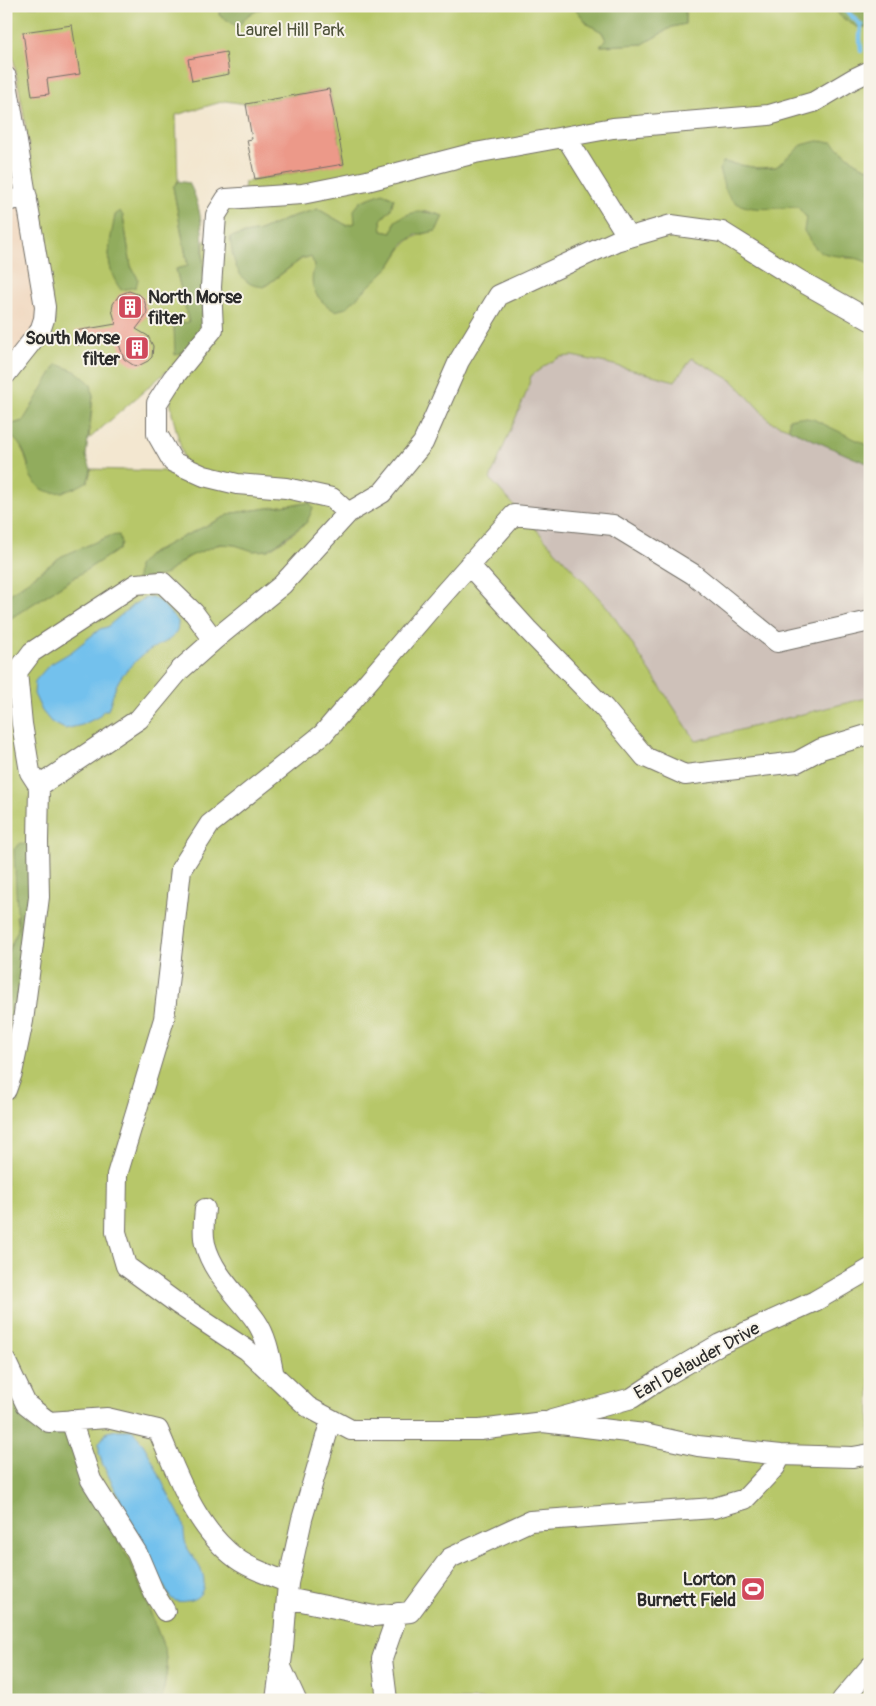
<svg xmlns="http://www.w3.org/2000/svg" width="876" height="1706" font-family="Pangolin,sans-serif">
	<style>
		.built { fill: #f0d5bc }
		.industrial { fill: #cec1b9 }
		.green { fill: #b7c769; stroke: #71794a; fill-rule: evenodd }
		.forest { fill: #91ac5d; stroke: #5e6c44 }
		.water { fill: #73c1ed; stroke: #4f768c }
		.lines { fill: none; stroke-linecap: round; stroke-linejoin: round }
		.stream { stroke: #73c1ed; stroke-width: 4.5 }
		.building { fill: #ec9989 }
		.minor-casing { stroke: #716d65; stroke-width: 22 }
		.minor { stroke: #fff; stroke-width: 20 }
		.labels { text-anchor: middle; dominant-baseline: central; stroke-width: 4; stroke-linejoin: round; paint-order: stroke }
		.park-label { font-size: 18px; fill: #4e523a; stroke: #f7f3e8 }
		.poi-label { font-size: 18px; font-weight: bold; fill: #2b2b2b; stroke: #f7f3e8; text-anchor: end }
		.street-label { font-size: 18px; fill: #2b2b2b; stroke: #f7f3e8 }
	</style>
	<rect width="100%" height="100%" fill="#f7f3e8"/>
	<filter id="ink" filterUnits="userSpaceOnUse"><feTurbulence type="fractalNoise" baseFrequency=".02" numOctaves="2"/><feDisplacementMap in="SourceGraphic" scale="10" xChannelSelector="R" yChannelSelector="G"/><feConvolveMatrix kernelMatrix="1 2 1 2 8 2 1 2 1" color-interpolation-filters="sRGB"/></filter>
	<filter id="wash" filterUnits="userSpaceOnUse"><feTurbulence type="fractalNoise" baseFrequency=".0096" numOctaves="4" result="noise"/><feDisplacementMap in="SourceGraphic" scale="20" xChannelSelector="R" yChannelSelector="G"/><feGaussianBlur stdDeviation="1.12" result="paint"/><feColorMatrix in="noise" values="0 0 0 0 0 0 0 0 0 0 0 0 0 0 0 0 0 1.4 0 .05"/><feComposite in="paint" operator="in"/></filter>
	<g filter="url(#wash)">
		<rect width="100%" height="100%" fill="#f3e7d0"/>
		<!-- built -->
		<path class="built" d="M6 6H11L12 51 23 110 55 322 6 388Z"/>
		<!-- industrial -->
		<path class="industrial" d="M572 356 606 363 692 358 733 381 771 422 870 458V697L696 741 609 609 490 479 527 391 531 376 546 365 560 357Z"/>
		<!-- green -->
		<path class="green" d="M11 6H221L219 15 240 6H647L581 15 588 24 602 32 606 40 601 46 643 44 672 27 685 24V8L693 6 747 10 777 6H833C843 21 852 27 870 27V169L856 163 832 142 776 167 758 168 723 162 777 207H798L845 258C854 258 863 257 870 265V458L771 422 733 381 692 358 675 381 606 363 572 356 560 357 546 365 531 376 527 391 490 479 609 609 696 741 870 697V1700H162L167 1670 165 1650 131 1563 6 1375V1032L14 1029 31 898 16 916 18 930 6 956V621L119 549 121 543 62 556 6 597V388L55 322 23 110 12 51ZM329 89 344 163 245 182 242 205 222 212 219 238 204 241 202 320 176 355 174 326 189 322 176 269 188 267 173 187 178 181 176 115 225 101 246 104ZM318 209 346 225 356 223 391 209 381 220V231L392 233 427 211 443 216 436 231C407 237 406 241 390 266L312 274 315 266 312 257 303 258 264 287 230 237 260 231 291 217ZM123 216 131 266 138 279 108 260ZM167 371 172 414 188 475 163 471 91 469 88 481 30 475C27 457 18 442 13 424L23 421 31 409 93 396 89 439ZM310 503 307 522C297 530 280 544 269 549 257 554 246 547 235 545 208 540 185 559 165 575L147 556 170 543 233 513 296 504Z"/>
		<!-- forest -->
		<path class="forest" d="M221 6H267L248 15 238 27 219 15Z
			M573 6H693L685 8V24L672 27 643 44 600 46 606 40 602 32 588 24Z
			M833 6H870V27H857L840 16Z
			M817 141 832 142 856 163 870 169V265C860 254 833 259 819 251 813 247 808 237 804 231L806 217 798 207C778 207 741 215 728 195 724 188 722 178 719 170L723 162 758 168 776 167 802 145Z
			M178 181 189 183C206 213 203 256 203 289 202 305 204 321 198 335 193 345 185 352 175 355L174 325 189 322 176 269 188 266 173 187Z
			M383 193 394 198 391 209 381 220 382 231 392 233 395 221C412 210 424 210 443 216L436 231 416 235 404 243 390 266 346 308 335 311C317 300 307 287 315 266L311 257 302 258 264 287C260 286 253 286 249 283 234 273 232 253 230 237L260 231 291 217 318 209 346 225 355 223 354 210 361 201Z
			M120 211 123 216 131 266 138 279 136 287 121 290C102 264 110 245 115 215Z
			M57 364 77 372 91 384 93 396 86 456 91 469 88 481C68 493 45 501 31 477 28 471 29 464 26 458 25 454 22 448 19 444 15 438 11 439 7 430L13 424 23 421Z
			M798 417 813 419 865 444 870 447V464L854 458 789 429V419Z
			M310 503 313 508 307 522 268 550 253 551 235 545 219 544 186 558 165 575 137 580 138 566 147 556 170 543 233 513 296 504Z
			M119 535 121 543 119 549 6 621V597L62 556 110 536Z
			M21 843 29 846 31 898 14 1029 6 1033V956L18 930 14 849Z
			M6 1375 68 1431 83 1480 131 1563 165 1650 167 1670 162 1700H6Z"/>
		<!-- water -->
		<path class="water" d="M152 597C164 603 169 613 178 621 179 638 165 642 153 648 144 653 133 663 126 671 115 682 113 696 108 710H104L98 717 82 725 65 729 51 722 42 711 34 694 35 681 49 665 71 652 100 629 107 627 133 605 145 598Z
			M117 1430H132C148 1447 156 1469 166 1490 171 1500 178 1510 182 1521 185 1529 183 1538 187 1547 192 1557 204 1569 204 1581 204 1593 197 1600 186 1601 179 1602 174 1602 169 1596L103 1465 99 1453V1443L107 1432Z"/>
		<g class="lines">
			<!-- stream -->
			<path class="stream" d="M841 6 861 25 860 38 861 51"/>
		</g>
		<g id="blocks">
			<!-- building -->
			<path class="building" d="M72 25 80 74 47 79 49 94 32 96 23 32Z
				M226 52 229 74 192 81 188 59Z
				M329 89 344 164 255 179 247 140 252 139 246 104Z
				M129 291 140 295 144 299 147 311 146 316 136 329 148 336 153 346 152 357 148 361 138 366 133 365 124 359 117 338 78 345 75 331 116 324 112 310 113 304 119 295Z"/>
		</g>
	</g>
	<g filter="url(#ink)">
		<use href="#blocks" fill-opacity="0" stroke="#716d65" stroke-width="1"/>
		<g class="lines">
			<defs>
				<path id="minor" d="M870 71 853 79 814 102 769 115 613 128 475 153 367 181 302 194 226 199 216 215 211 287 213 329 173 378 157 403V434L173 462 204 476 237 484 286 488 332 498 348 513 382 493 423 443 459 361 499 295 616 241 671 225 722 232 799 280 870 320
					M6 77 45 307 44 319 40 331 6 374
					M566 137 628 237
					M6 201 27 197
					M469 565 527 629 604 708 645 757 685 775 797 762 821 749 870 734
					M870 621 777 642 693 574 613 525 514 515 431 608 323 734 210 824 181 869 164 1019 117 1175 116 1232 126 1266 178 1304 247 1350 308 1407 351 1430H480L543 1422 644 1434 698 1446 781 1455 853 1457 870 1454
					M214 640 179 671 139 719 39 786 30 772 22 724 17 672 32 652 136 584 162 582 194 613 214 640 282 585 348 513
					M6 1090 12 1073 23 1021 39 897 38 841 39 786
					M205 1209C204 1220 202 1232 205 1244 213 1275 238 1295 256 1321 267 1337 270 1357 274 1376
					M6 1362 26 1404 49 1422 107 1418 158 1430C178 1476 195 1528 237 1559 250 1569 273 1576 288 1583
					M71 1420 91 1480 137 1553 154 1593 165 1611
					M552 1420 632 1398 662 1378 720 1344 815 1301 870 1269
					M287 1598 374 1616 410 1612 450 1558 530 1521 714 1508 745 1499 775 1467 781 1455
					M280 1665 296 1700
					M276 1700 283 1648 288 1583 302 1519 331 1420
					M387 1700 382 1659 398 1613
					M842 1700 870 1667"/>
			</defs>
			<!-- minor casing -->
			<use href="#minor" class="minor-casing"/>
			<!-- minor -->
			<use href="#minor" class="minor"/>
		</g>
	</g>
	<!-- icons -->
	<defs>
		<symbol id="building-square" viewBox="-11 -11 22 22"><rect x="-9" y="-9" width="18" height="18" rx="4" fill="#d1495b" stroke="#f7f3e8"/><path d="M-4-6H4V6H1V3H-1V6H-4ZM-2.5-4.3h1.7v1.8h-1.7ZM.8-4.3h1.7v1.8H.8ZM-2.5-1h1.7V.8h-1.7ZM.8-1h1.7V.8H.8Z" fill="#fff"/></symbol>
		<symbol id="stadium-square" viewBox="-11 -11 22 22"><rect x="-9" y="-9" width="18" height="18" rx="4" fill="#d1495b" stroke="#f7f3e8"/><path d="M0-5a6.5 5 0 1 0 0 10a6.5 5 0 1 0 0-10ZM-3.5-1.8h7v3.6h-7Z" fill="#fff"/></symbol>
	</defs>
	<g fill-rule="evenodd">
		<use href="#building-square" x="116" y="293" width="28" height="28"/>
		<use href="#building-square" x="123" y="334" width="28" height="28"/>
		<use href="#stadium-square" x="739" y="1575" width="28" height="28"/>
	</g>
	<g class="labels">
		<!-- park labels -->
		<g class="park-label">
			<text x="290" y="30">Laurel Hill Park</text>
		</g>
		<!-- poi labels -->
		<g class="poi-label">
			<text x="148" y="297" text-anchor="start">North Morse<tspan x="148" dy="21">filter</tspan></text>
			<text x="120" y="338">South Morse<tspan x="120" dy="21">filter</tspan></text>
			<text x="736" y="1579">Lorton<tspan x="736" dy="21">Burnett Field</tspan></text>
		</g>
		<!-- street labels -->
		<g class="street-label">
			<text transform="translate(697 1361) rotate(-29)">Earl Delauder Drive</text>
		</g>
	</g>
	<!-- margin -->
	<rect width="876" height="1706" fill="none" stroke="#f7f3e8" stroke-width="25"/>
</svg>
